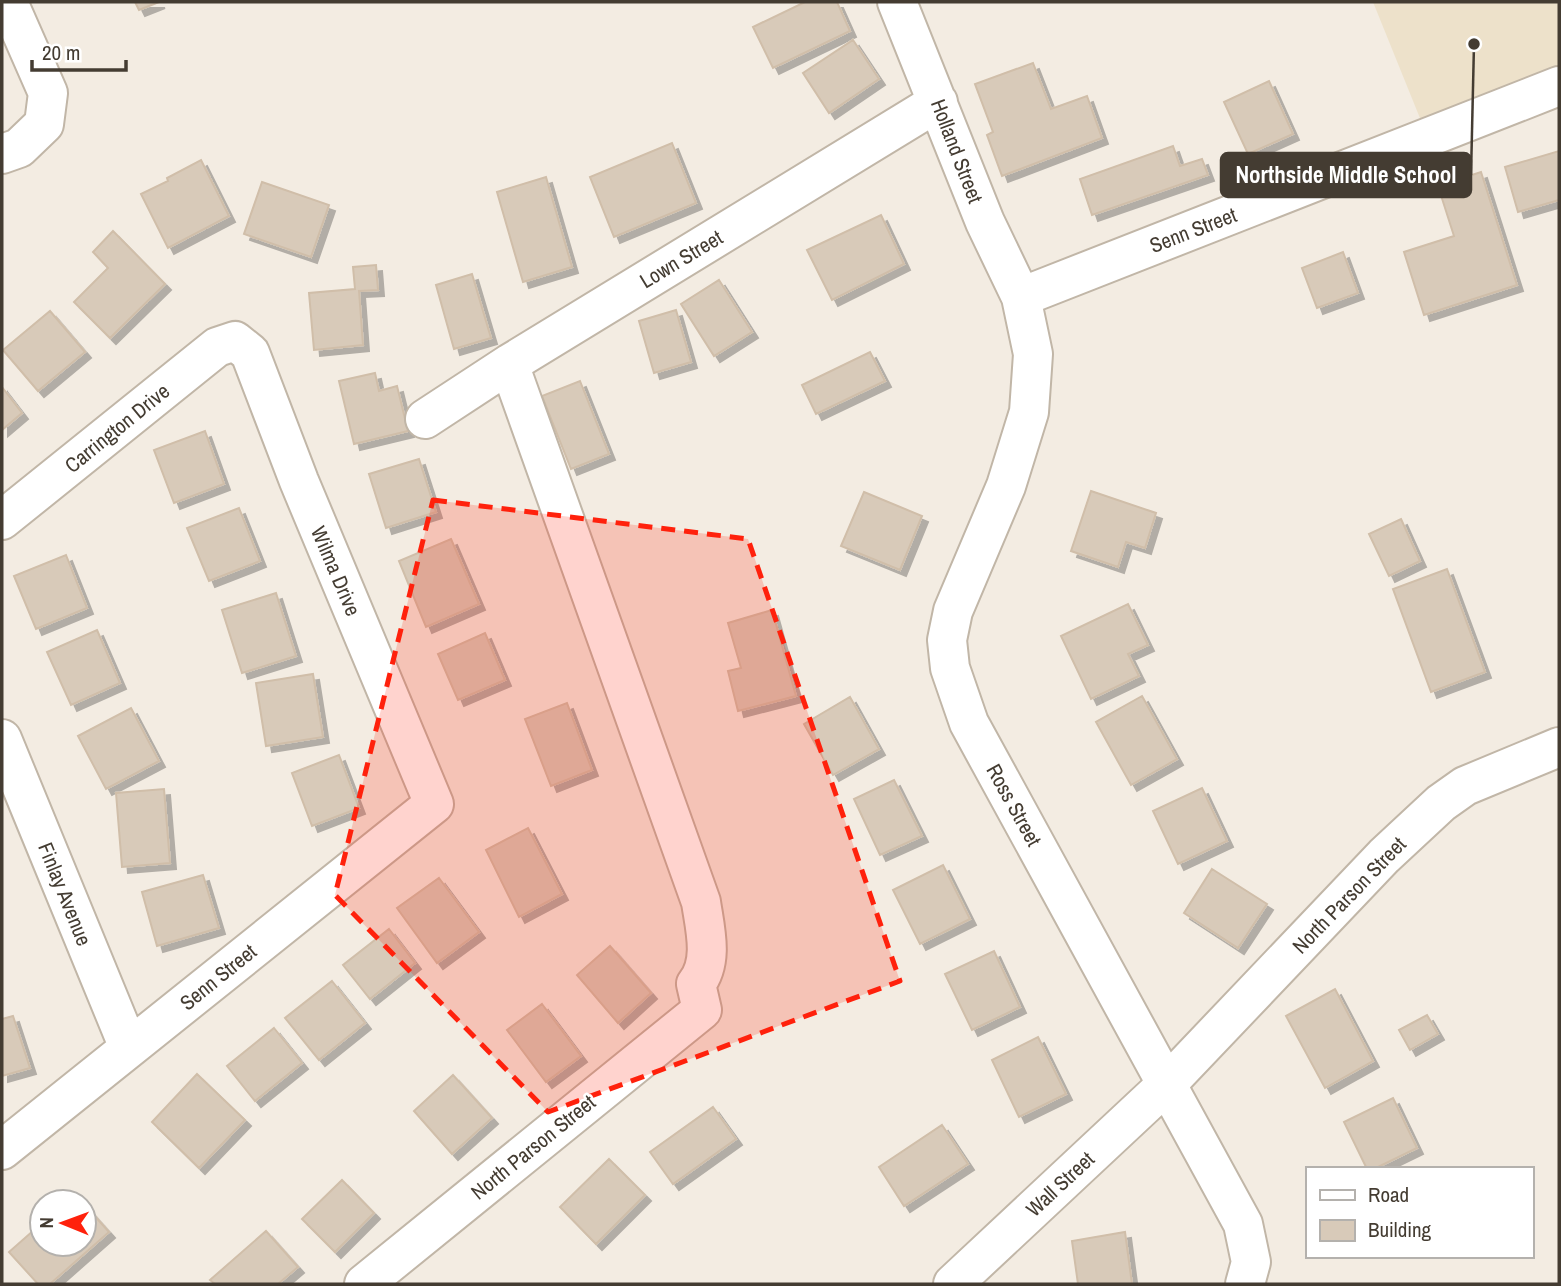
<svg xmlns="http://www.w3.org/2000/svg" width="1561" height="1286" font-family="'Archivo Narrow',sans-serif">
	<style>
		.education { fill: #ede1ca }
		.building { fill: #d8cab9; stroke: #d0bea9; stroke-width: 2; filter: url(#shadow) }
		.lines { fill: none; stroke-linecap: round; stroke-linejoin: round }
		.minor-casing { stroke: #c1b6a7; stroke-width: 42 }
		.minor { stroke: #fff; stroke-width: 38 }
		.marked { fill: #ff210c; fill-opacity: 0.2; stroke: #ff210c; stroke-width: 5; stroke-dasharray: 14 9; stroke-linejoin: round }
		.labels { text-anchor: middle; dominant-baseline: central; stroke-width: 5; stroke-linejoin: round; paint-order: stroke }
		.street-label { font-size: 21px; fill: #443c32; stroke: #fff }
		.leader { fill: none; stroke: #443c32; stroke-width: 2.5 }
		.callout-dot { fill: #443c32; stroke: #fff; stroke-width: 2.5 }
		.callout { fill: #443c32; stroke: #443c32; stroke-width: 2.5 }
		.callout-label { font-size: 23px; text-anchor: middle; font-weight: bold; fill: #fff }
	</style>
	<defs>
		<filter id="shadow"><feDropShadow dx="6" dy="6" stdDeviation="0" flood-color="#0004"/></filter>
	</defs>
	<rect width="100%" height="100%" fill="#f3ece2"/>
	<!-- education -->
	<path class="education" d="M1373 2H1559V86L1428 138Z"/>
	<!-- building -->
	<path class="building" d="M135 2H159L139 10Z
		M805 2H837L850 31 773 68 753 27Z
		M853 40 879 79 829 113 803 73Z
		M1033 63 1051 109 1087 96 1102 138 1002 176 987 135 993 132 975 84Z
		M1269 81 1293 134 1248 154 1224 102Z
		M672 143 696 203 614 237 590 177Z
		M1173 146 1180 166 1202 159 1208 175 1092 215 1080 179Z
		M1559 151V200L1518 212 1505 167Z
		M201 160 229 216 168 248 141 194 168 181 167 178Z
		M1481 172 1517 285 1424 315 1404 252 1454 236 1438 186Z
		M546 177 572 267 523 282 497 192Z
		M262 182 329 205 311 257 244 234Z
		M881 215 904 264 832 300 807 250Z
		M113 231 165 284 110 338 74 302 108 268 93 252Z
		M1343 252 1358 293 1317 308 1302 268Z
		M376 265 378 290 359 291 363 345 314 350 309 293 355 289 353 267Z
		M472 274 491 338 454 349 436 285Z
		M719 280 752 332 714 356 681 304Z
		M676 310 691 362 654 373 639 321Z
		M50 311 85 352 38 391 3 350Z
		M870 352 885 381 816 414 802 385Z
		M375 373 379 391 397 386 408 431 354 444 339 381Z
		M580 381 609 454 571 469 542 396Z
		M2 387 22 413 2 430Z
		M205 431 224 484 174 503 154 450Z
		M419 459 436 512 386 528 369 474Z
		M1091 491 1156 513 1145 548 1126 542 1118 567 1071 551Z
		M864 492 922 516 900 570 841 546Z
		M239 508 260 561 209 581 187 528Z
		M1401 519 1420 561 1389 576 1369 534Z
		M451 539 479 604 426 627 399 561Z
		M66 555 87 608 36 629 14 576Z
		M1447 569 1485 672 1431 692 1393 589Z
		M276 593 296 656 242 673 222 610Z
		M1128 604 1148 645 1128 654 1139 676 1091 699 1061 636Z
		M772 610 796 696 738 711 728 671 741 668 728 623Z
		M97 630 120 683 71 705 47 652Z
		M485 633 505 680 458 700 438 654Z
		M313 674 323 737 266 746 256 683Z
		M1142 696 1177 759 1131 785 1096 722Z
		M850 697 879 749 833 775 804 724Z
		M567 703 592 770 551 786 525 719Z
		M131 708 159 761 106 789 78 736Z
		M339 755 359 808 312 826 292 773Z
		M894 780 922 836 880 855 854 799Z
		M1202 788 1227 841 1178 864 1153 811Z
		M164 789 170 863 122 867 116 793Z
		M528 828 562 894 519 917 486 850Z
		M943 865 970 919 920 944 893 890Z
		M1212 869 1267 904 1238 948 1184 913Z
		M203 875 219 928 157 946 142 892Z
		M439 878 479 932 437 963 397 908Z
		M389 929 415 963 370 999 343 965Z
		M610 946 651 993 618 1023 577 975Z
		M994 951 1020 1007 972 1030 945 974Z
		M332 981 365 1023 319 1060 285 1018Z
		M1335 989 1373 1061 1325 1088 1286 1016Z
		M542 1004 581 1056 546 1082 507 1030Z
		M1427 1015 1438 1034 1410 1050 1399 1030Z
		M13 1016 30 1068 2 1076V1019Z
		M274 1028 302 1063 255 1101 227 1066Z
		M1038 1037 1066 1094 1019 1117 992 1060Z
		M197 1074 245 1120 199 1168 152 1122Z
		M453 1075 492 1118 452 1154 414 1111Z
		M1393 1098 1417 1148 1374 1169H1367L1344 1122Z
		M713 1107 736 1139 673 1184 650 1152Z
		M942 1125 968 1164 904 1206 879 1167Z
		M609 1159 645 1195 596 1244 560 1207Z
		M342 1180 374 1213 335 1252 302 1219Z
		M75 1194 82 1202H66Z
		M84 1204 109 1232 50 1284H38L9 1252 42 1223V1244H84Z
		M266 1231 298 1267 278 1284H215L210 1280Z
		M1125 1232 1132 1284H1078L1072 1241Z"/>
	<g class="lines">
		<defs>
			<path id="minor" d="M897 2 985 222 1021 297 1033 354 1029 412 1006 486 953 611 947 640 950 668 969 723 1243 1224 1251 1262 1245 1284
				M2 154 19 148 44 124 48 93 8 2
				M1021 297 1559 86
				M425 419 509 364 938 102
				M2 520 217 347 235 341 250 353 299 481 434 804 2 1150
				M2 739 129 1048
				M364 1284 702 1010 696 984C714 961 705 929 701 902L509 364
				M953 1284 1167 1084 1384 856 1441 803 1465 786 1559 747"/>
		</defs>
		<!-- minor casing -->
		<use href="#minor" class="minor-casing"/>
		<!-- minor -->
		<use href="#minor" class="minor"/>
	</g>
	<!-- marked area -->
	<path class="marked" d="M433 500 748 539 900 981 548 1112 335 895Z"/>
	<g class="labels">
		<!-- street labels -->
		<g class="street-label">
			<text transform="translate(957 151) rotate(69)">Holland Street</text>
			<text transform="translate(1193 230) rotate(-21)">Senn Street</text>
			<text transform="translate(681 259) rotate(-31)">Lown Street</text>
			<text transform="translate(117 428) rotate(-39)">Carrington Drive</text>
			<text transform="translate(336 571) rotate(67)">Wilma Drive</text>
			<text transform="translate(1014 805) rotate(61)">Ross Street</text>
			<text transform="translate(65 894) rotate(68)">Finlay Avenue</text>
			<text transform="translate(1349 895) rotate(-46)">North Parson Street</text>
			<text transform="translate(218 977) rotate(-39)">Senn Street</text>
			<text transform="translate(533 1147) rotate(-39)">North Parson Street</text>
			<text transform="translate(1060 1184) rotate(-43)">Wall Street</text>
		</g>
	</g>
	<!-- callouts -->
	<path class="leader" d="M1474 44L1471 175"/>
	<circle class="callout-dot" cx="1474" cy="44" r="7"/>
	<rect class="callout" x="1221" y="153" width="250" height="44" rx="7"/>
	<g class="callout-label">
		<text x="1346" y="183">Northside Middle School</text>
	</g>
	<!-- border -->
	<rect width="1561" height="1286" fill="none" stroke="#443c32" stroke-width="7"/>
	<!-- legend -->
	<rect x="1306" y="1167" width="228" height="91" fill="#ffffff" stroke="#b4b1ad" stroke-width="2"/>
	<rect x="1320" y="1190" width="35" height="10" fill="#ffffff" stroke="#b4b1ad" stroke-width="2"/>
	<text x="1368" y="1202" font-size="21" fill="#443c32">Road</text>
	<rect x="1320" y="1220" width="35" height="21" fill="#d8cab9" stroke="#b4b1ad" stroke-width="2"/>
	<text x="1368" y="1237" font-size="21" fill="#443c32">Building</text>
	<!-- north arrow -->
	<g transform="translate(63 1223) rotate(271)"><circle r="33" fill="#ffffff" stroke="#b4b1ad" stroke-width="2"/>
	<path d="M0-5L12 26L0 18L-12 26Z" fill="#ff210c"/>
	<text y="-10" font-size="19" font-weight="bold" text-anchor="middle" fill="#443c32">N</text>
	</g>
	<!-- scale -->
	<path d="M32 60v10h94v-10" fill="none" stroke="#443c32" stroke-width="3.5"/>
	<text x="42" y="60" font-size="21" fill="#443c32" stroke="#ffffff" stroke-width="5" paint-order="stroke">20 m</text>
</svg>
